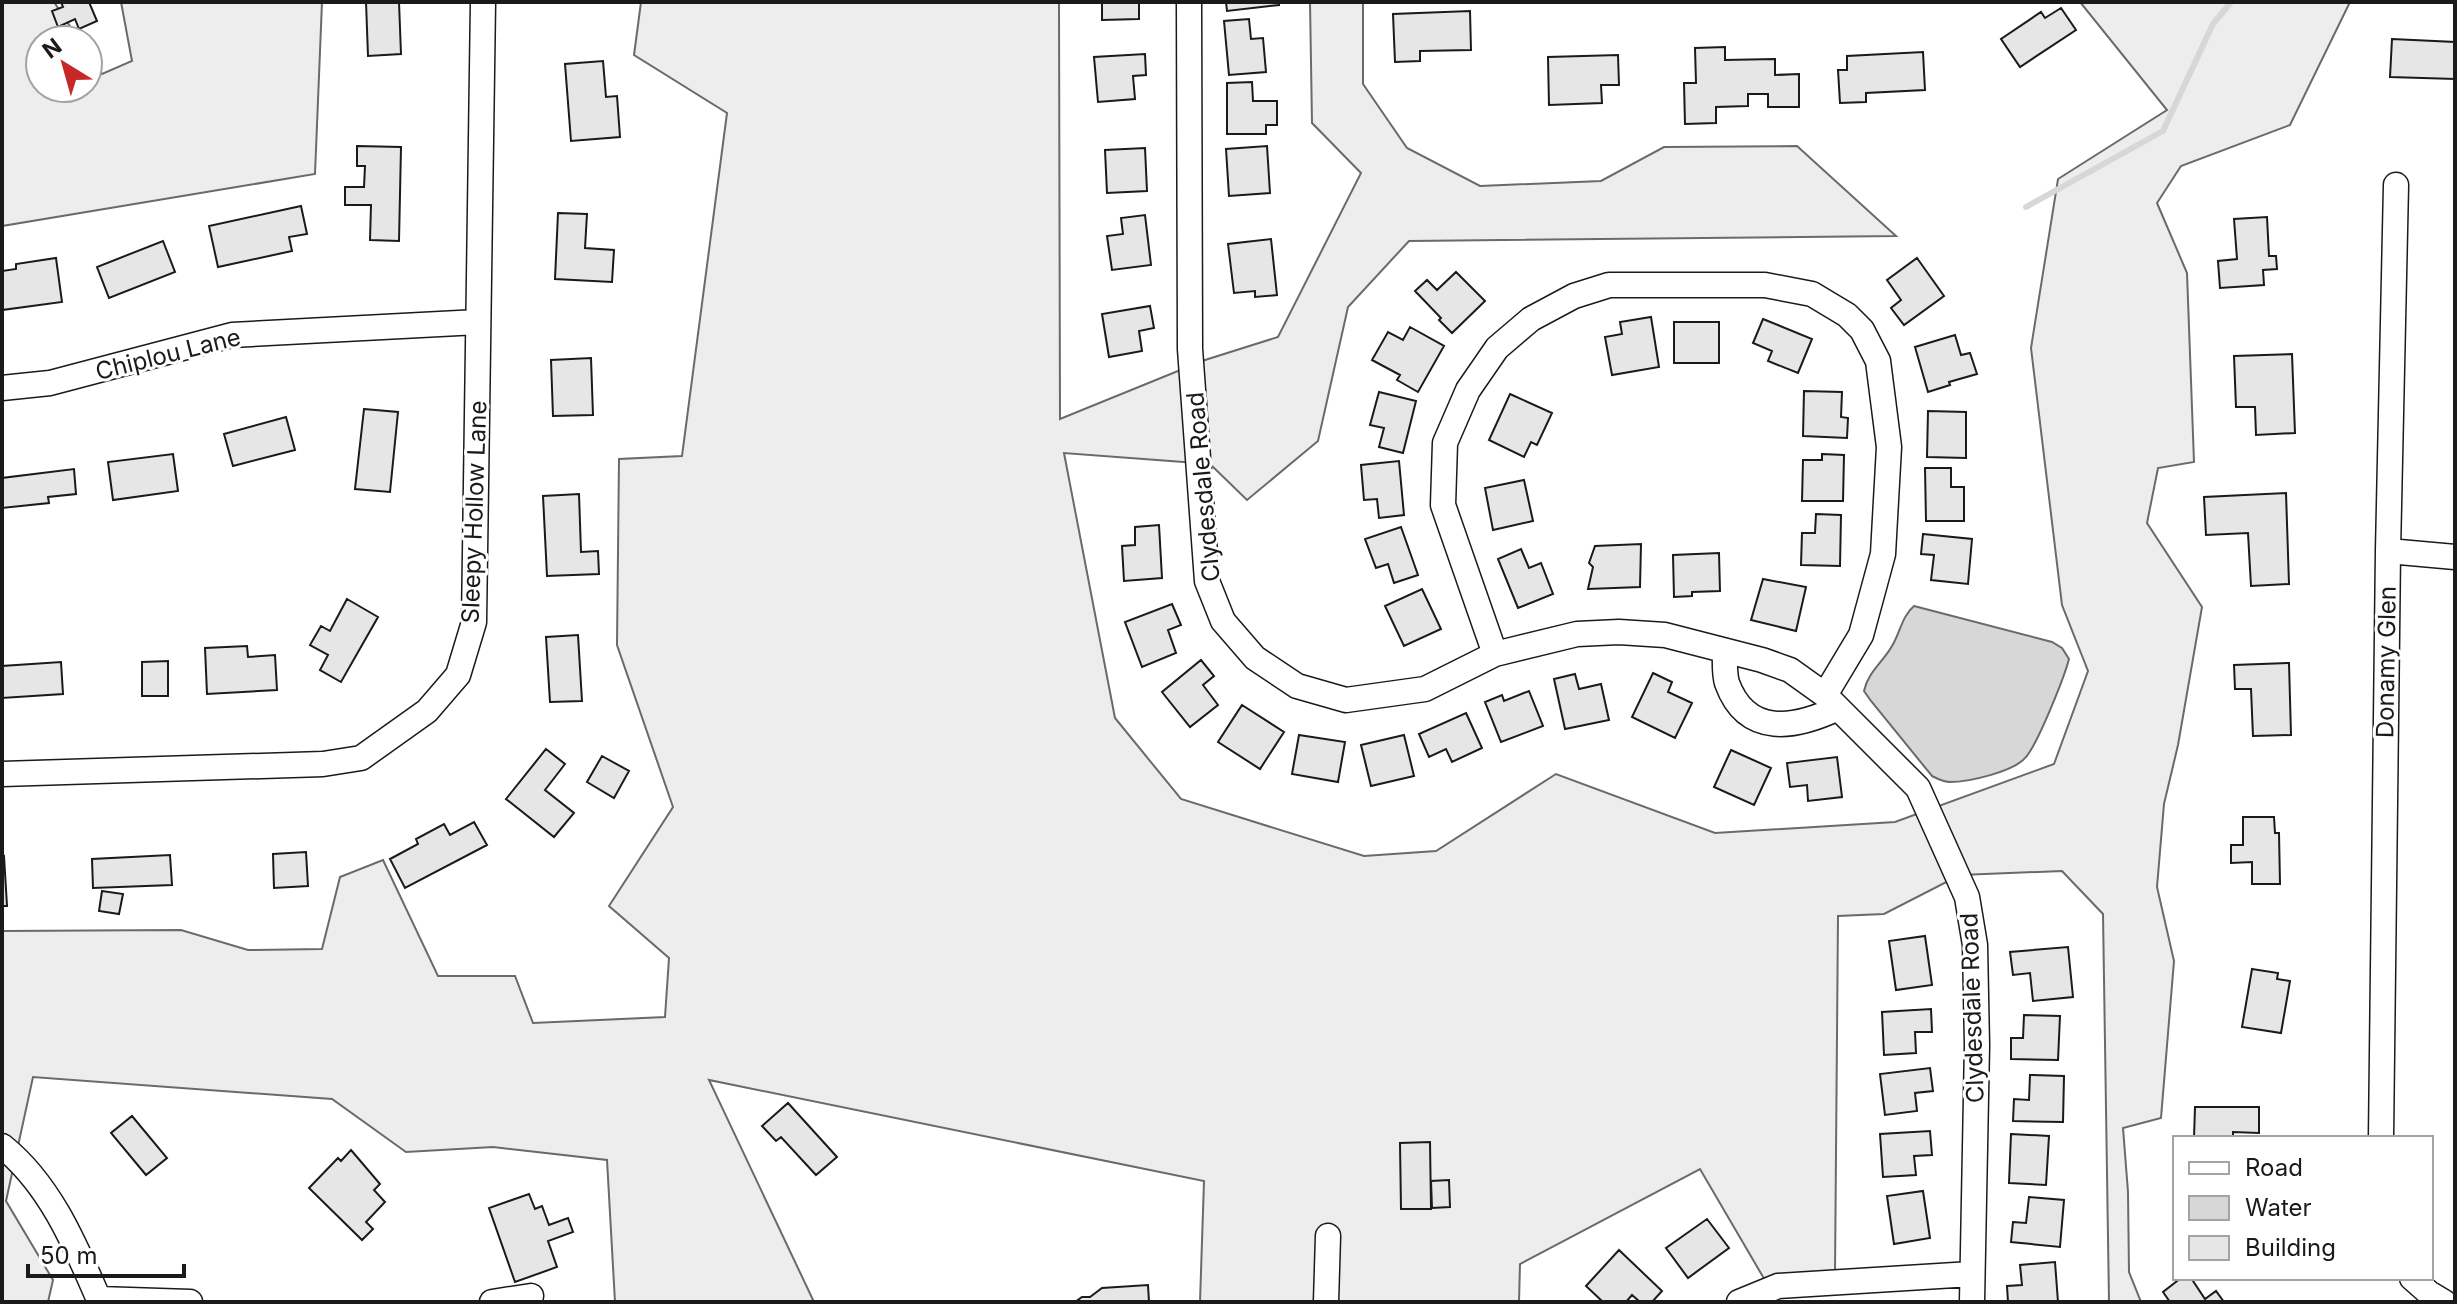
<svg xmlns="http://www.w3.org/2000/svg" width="2457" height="1304" font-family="Inter,sans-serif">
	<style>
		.built { fill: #ededed; stroke: #6a6a6a; stroke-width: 2 }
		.water { fill: #d7d7d7; stroke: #6a6a6a; stroke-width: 2 }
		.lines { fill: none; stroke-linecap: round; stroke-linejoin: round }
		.stream { stroke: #d7d7d7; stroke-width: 6 }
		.building { fill: #e6e6e6; stroke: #1a1a1a; stroke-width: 2 }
		.minor-casing { stroke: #1a1a1a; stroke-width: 27 }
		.minor { stroke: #fff; stroke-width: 24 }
		.labels { text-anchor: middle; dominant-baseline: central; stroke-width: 6; stroke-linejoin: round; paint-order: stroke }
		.street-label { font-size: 24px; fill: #1a1a1a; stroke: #fff }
	</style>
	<rect width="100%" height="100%" fill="#fff"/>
	<!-- built -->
	<path class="built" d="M2 2H54L79 40H40V88H88V53L102 74 132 61 121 2H322L315 174 2 226Z
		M641 2H1059L1060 419 1205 360 1278 337 1361 173 1312 123 1310 2H1363V84L1407 148 1480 186 1601 181 1664 147 1797 146 1896 236 1409 241 1348 307 1318 441 1247 500 1210 464 1064 453 1115 718 1181 799 1364 856 1436 851 1556 774 1715 833 1895 822 2054 764 2088 671 2062 605 2031 348 2058 179 2167 110 2080 2H2350L2290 125 2181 166 2157 203 2187 273 2194 462 2158 468 2147 523 2202 607 2178 745 2164 804 2157 887 2174 961 2161 1118 2123 1128 2128 1192 2129 1272 2141 1302H2109L2103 914 2062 871 1960 875 1884 914 1838 916 1835 1274 1766 1282 1700 1169 1520 1264 1519 1302H1200L1204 1181 709 1080 814 1302H615L607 1160 493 1147 406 1152 332 1099 33 1077 6 1201 53 1280 48 1302H2V931L181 930 248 950 322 949 340 877 383 860 438 976H515L533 1023 665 1017 669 958 609 906 673 807 617 645 619 459 682 456 727 113 634 55Z"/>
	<!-- water -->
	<path class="water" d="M1914 606 2052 642 2062 648 2069 659C2064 678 2038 743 2026 757 2014 772 1968 782 1950 782 1943 782 1938 779 1932 776L1871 701 1864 691C1868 672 1883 662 1892 646 1900 633 1902 616 1914 606Z"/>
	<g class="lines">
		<!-- stream -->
		<path class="stream" d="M2026 207 2163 131 2213 24 2231 2"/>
	</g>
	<!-- building -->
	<path class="building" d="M61 2H89L97 21 79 29 75 19 58 27 52 11 63 7Z
		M366 2H399L401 54 368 56Z
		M1102 2H1139V19L1102 20Z
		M1226 2H1279V5L1227 11Z
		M2061 8 2076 30 2020 67 2001 39 2041 12 2045 18Z
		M1470 11 1471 50 1420 51V61L1395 62 1393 14Z
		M1249 19 1251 39 1263 38 1266 72 1229 75 1224 21Z
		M2392 39 2455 42V79L2390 77Z
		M1725 47V60L1775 59V75L1799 74V107H1768V94H1748V106L1716 107V123L1685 124 1684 83H1696L1695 48Z
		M1923 52 1925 90 1866 93V102L1840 103 1838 70H1847V56Z
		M1145 54 1146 75 1133 76 1135 99 1098 102 1094 57Z
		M1618 55 1619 85H1601L1602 103 1549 105 1548 57Z
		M603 61 606 97 617 96 620 137 571 141 565 64Z
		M1252 82 1253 101H1277V125H1266V134H1227V83Z
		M357 146 401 147 399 241 370 240 371 205H345V187H364L365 166H357Z
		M1267 146 1270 193 1229 196 1226 149Z
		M1145 148 1147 191 1107 193 1105 150Z
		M301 206 307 234 289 237 292 251 218 267 209 226Z
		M558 213 587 214 585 248 614 250 612 282 555 279Z
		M1145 215 1151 265 1112 270 1107 236 1123 234 1121 218Z
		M2267 217 2269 256H2276L2277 269 2263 270 2264 285 2220 288 2218 261 2237 259 2234 219Z
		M1271 239 1277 295 1255 297V291L1234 293 1228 244Z
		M163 241 175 272 109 298 97 267Z
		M56 258 62 302 2 310V271L16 269V264Z
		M1917 258 1944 296 1904 325 1891 308 1901 300 1887 280Z
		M1456 272 1485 301 1452 333 1439 320 1441 318 1415 291 1427 280 1437 290Z
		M1150 306 1154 328 1139 331 1142 351 1109 357 1102 314Z
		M1651 317 1659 367 1612 375 1605 337 1622 334 1620 322Z
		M1763 319 1812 339 1798 373 1768 361 1772 351 1753 343Z
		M1674 322H1719V363H1674Z
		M1410 327 1444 346 1418 392 1397 380 1400 375 1372 360 1388 332 1403 340Z
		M1955 335 1961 355 1970 353 1977 374 1949 382 1950 385 1928 392 1915 347Z
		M2292 354 2295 433 2256 435 2255 407H2236L2234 356Z
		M591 358 593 415 553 416 551 360Z
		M1804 391 1842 392 1841 417 1848 418 1847 438 1803 436Z
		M1379 392 1416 401 1403 453 1379 447 1384 428 1370 425Z
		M1510 394 1552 413 1537 445 1531 442 1524 457 1489 440Z
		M364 409 398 412 390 492 355 489Z
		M1928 411 1966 412V458L1927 457Z
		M286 417 295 450 233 466 224 434Z
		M173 454 178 491 113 500 108 462Z
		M1822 454 1844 455 1843 501H1802L1803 460H1822Z
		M1399 461 1404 515 1379 518 1377 499 1364 500 1361 465Z
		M1925 468H1951V487H1964V521H1926Z
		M74 469 76 494 48 497 49 503 2 508V478Z
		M1524 480 1533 521 1493 530 1485 488Z
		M2286 493 2289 584 2251 586 2248 533 2206 535 2204 497Z
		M579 494 581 552 598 551 599 574 547 576 543 496Z
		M1816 514 1841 515 1840 566 1801 565 1802 533H1815Z
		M1159 525 1162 578 1124 581 1122 546 1135 545V527Z
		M1401 527 1418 575 1394 583 1388 564 1376 568 1365 539Z
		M1923 534 1972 539 1968 584 1931 580 1934 555 1921 554Z
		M1641 544 1640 587 1588 589 1593 567 1589 563 1595 546Z
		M1521 549 1529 568 1541 563 1553 594 1518 608 1498 559Z
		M1719 553 1720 591 1692 592V596L1674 597 1673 555Z
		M1763 579 1806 587 1796 631 1751 620Z
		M1422 589 1441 629 1404 646 1385 606Z
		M347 599 378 617 341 682 320 670 328 655 310 645 321 626 330 631Z
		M1172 604 1181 625 1168 630 1176 653 1142 667 1125 622Z
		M578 635 582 701 550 702 546 637Z
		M247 646 248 657 275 655 277 690 207 694 205 648Z
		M1201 660 1214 676 1203 685 1218 705 1190 727 1162 692Z
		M168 661V696H142V662Z
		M61 662 63 694 2 698V666Z
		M2289 663 2291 735 2253 736 2251 689H2235L2234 665Z
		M1653 673 1672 682 1668 692 1692 703 1675 738 1632 717Z
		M1575 674 1579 689 1601 684 1609 720 1565 729 1554 679Z
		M1529 691 1543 726 1501 742 1485 702 1502 695 1504 701Z
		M1242 705 1284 732 1260 769 1218 742Z
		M1466 713 1482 748 1452 762 1446 749 1429 757 1419 734Z
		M1299 735 1345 742 1338 782 1292 774Z
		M1404 735 1414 776 1371 786 1361 745Z
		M546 749 565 764 545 790 574 813 554 837 506 799Z
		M1731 750 1771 768 1754 805 1714 787Z
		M602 756 629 771 614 798 587 782Z
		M1837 757 1842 797 1808 801 1807 785 1790 787 1787 763Z
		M2243 817H2274L2275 833H2279L2280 884H2252V862L2231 863V845H2243Z
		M474 822 487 845 405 888 390 859 418 844 416 839 444 824 450 835Z
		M306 852 308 886 274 888 273 854Z
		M170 855 172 885 93 888 92 859Z
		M4 856 7 906H2V857Z
		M102 891 123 894 119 914 99 911Z
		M1925 936 1932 985 1896 990 1889 941Z
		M2068 947 2073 997 2033 1001 2030 973 2013 975 2010 952Z
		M2252 969 2278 973 2277 979 2290 981 2281 1033 2242 1027Z
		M1931 1009 1932 1032H1915L1916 1053 1884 1055 1882 1012Z
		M2024 1015 2060 1016 2058 1060 2011 1059V1038H2023Z
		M1930 1068 1933 1091 1915 1093 1917 1111 1885 1115 1880 1074Z
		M2030 1075 2064 1076 2063 1122 2013 1121 2014 1099 2029 1100Z
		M788 1103 837 1157 816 1175 781 1137 776 1141 762 1126Z
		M2195 1107H2259V1133L2233 1132V1138H2194Z
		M132 1116 167 1158 146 1175 111 1133Z
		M1930 1131 1932 1155 1914 1156 1916 1175 1883 1177 1880 1134Z
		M2011 1134 2049 1136 2046 1185 2009 1183Z
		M1430 1142 1431 1209H1401L1400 1143Z
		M351 1150 380 1184 374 1190 385 1202 366 1222 373 1229 362 1240 309 1188 338 1158 341 1161Z
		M1449 1180 1450 1207 1432 1208 1431 1181Z
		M1923 1191 1930 1238 1894 1244 1887 1196Z
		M529 1194 535 1209 542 1206 549 1225 568 1218 573 1232 548 1241 557 1267 515 1282 489 1208Z
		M2029 1197 2064 1200 2060 1247 2011 1242 2013 1222 2026 1223Z
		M1707 1219 1729 1248 1688 1278 1666 1248Z
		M1619 1250 1662 1291 1652 1302H1640L1632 1295 1626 1302H1603L1586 1286Z
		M2055 1262 2058 1302H2008L2007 1286 2022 1285 2020 1265Z
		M2181 1278H2191L2205 1299 2216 1291 2224 1302H2170L2163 1292Z
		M1148 1285 1149 1302H1075L1082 1297H1090L1102 1288Z"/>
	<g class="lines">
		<defs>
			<path id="minor" d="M1189 2 1190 349 1207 581 1223 621 1255 658 1297 686 1346 700 1425 689 1495 654 1577 634 1619 632 1665 635 1762 660 1790 670 1825 695 1918 788 1967 897 1975 945 1977 1045 1972 1302
				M2 388 50 383 232 335 478 322
				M2388 551 2455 557
				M1725 651C1725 661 1724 673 1727 683 1747 738 1796 728 1838 708
				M1495 654 1443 505 1445 443 1468 390 1497 348 1531 319 1574 296 1609 285H1765L1812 294 1847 315 1862 330 1878 361 1889 447 1883 554 1861 635 1825 695
				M2 774 323 764 361 758 427 711 458 675 474 622 483 2
				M2381 1138 2388 551 2396 185
				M2 1146C51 1185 76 1247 100 1302
				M2412 1278 2429 1293 2444 1302
				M99 1299 190 1302
				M492 1302 531 1296
				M1326 1302 1328 1236
				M1739 1302 1778 1286 1971 1274"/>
		</defs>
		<!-- minor casing -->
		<use href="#minor" class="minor-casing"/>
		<!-- minor -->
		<use href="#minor" class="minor"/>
	</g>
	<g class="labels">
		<!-- street labels -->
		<g class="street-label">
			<text transform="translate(168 354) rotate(-14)">Chiplou Lane</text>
			<text transform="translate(1203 487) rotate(-95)">Clydesdale Road</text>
			<text transform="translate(474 512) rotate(-88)">Sleepy Hollow Lane</text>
			<text transform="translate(2386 662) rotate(-89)">Donamy Glen</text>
			<text transform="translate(1972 1008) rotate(-92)">Clydesdale Road</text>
		</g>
	</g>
	<!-- border -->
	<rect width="2457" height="1304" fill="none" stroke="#1a1a1a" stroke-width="8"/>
	<!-- legend -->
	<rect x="2173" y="1136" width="260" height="144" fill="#ffffff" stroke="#a3a3a3" stroke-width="2"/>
	<rect x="2189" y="1162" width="40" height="12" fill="#ffffff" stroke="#a3a3a3" stroke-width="2"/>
	<text x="2245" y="1176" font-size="24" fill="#1a1a1a">Road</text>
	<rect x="2189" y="1196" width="40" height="24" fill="#d7d7d7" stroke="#a3a3a3" stroke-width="2"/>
	<text x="2245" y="1216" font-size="24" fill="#1a1a1a">Water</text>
	<rect x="2189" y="1236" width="40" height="24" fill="#e6e6e6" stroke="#a3a3a3" stroke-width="2"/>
	<text x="2245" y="1256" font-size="24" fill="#1a1a1a">Building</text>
	<!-- north arrow -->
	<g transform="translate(64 64) rotate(323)"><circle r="38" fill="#ffffff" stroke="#a3a3a3" stroke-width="2"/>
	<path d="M0-6L14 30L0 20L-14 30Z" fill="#c62828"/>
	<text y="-12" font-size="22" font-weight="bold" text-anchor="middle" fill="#1a1a1a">N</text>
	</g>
	<!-- scale -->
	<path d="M28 1264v12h156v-12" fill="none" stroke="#1a1a1a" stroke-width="4"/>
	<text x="40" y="1264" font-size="24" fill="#1a1a1a" stroke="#ffffff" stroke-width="6" paint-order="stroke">50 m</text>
</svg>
